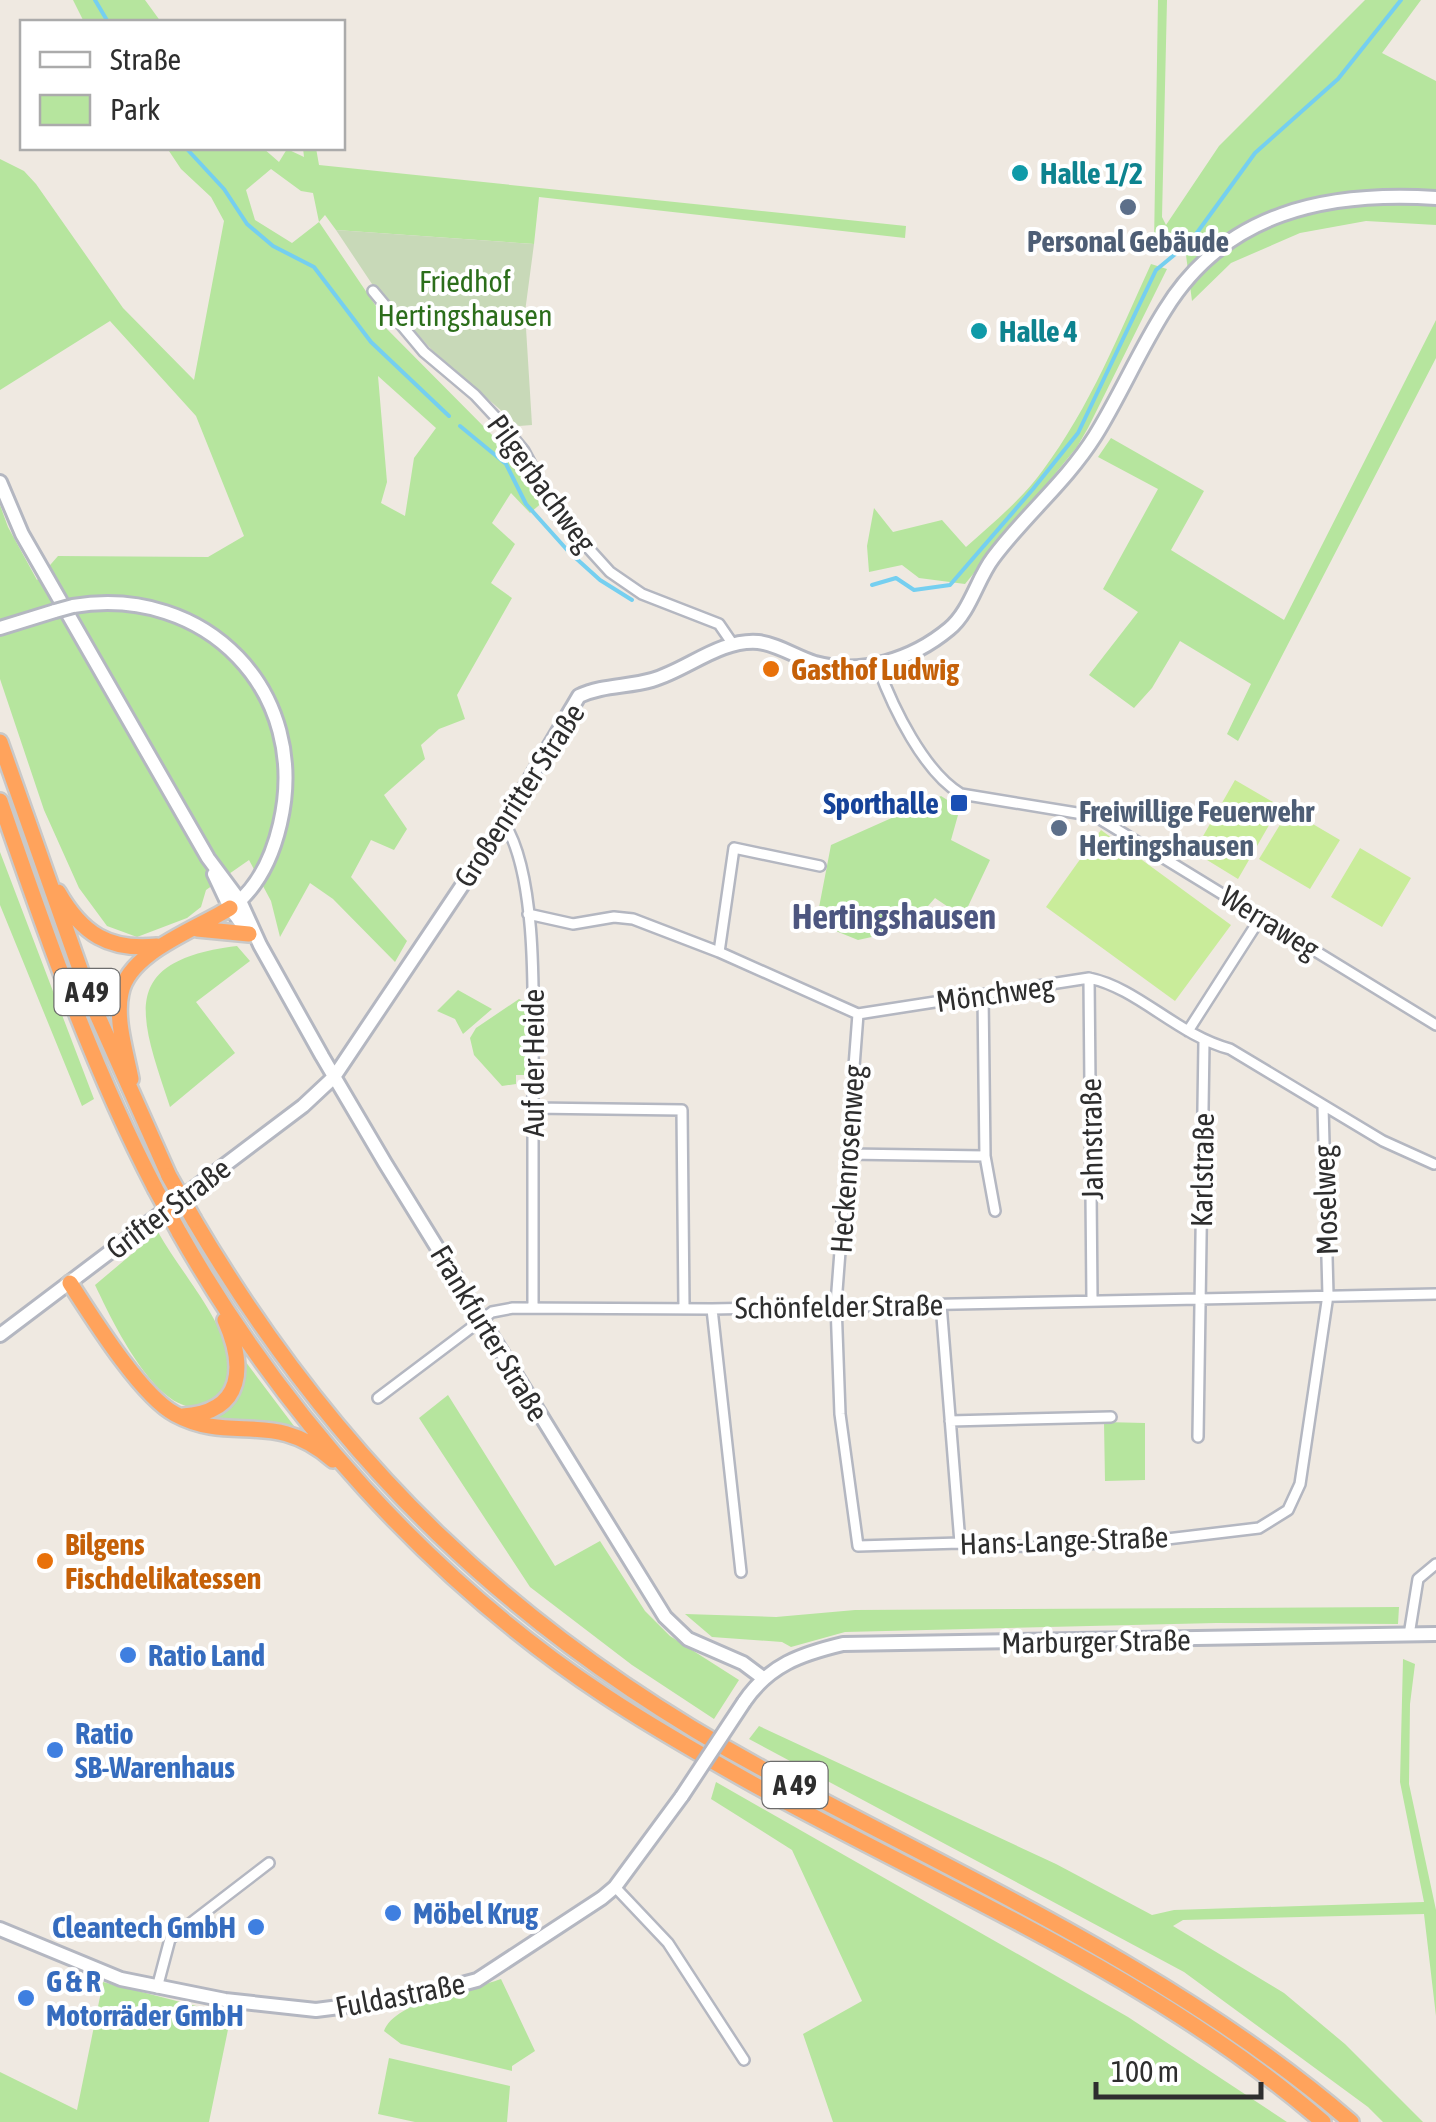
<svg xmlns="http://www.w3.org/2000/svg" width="1436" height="2122" font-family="'Asap Condensed',sans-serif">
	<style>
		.green { fill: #b6e59e; fill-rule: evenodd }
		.cemetery { fill: #c8d9b8 }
		.pitch { fill: #c9ec9a }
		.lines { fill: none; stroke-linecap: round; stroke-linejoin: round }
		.stream { stroke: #75cff0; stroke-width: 4 }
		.street-casing { stroke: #b4b7c1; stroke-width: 14 }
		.secondary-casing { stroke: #b4b7c1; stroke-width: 18 }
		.highway-casing { stroke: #c9c9c9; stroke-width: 20 }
		.street { stroke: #fff; stroke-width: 9 }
		.secondary { stroke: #fff; stroke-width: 12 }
		.highway { stroke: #ffa35c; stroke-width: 15 }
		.secondary-bridge-casing { stroke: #b4b7c1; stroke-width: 18; stroke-linecap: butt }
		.highway-bridge-casing { stroke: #c9c9c9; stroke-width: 20; stroke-linecap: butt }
		.secondary-bridge { stroke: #fff; stroke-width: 12 }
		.highway-bridge { stroke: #ffa35c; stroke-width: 15 }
		.culture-dot { fill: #0f9aa8; stroke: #fff; stroke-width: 4 }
		.service-dot { fill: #5c6f8a; stroke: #fff; stroke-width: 4 }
		.food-dot { fill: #e8710a; stroke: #fff; stroke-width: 4 }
		.transit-dot { fill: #1a4fb4; stroke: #fff; stroke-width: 4 }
		.shop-dot { fill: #3f7fe0; stroke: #fff; stroke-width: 4 }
		.labels { text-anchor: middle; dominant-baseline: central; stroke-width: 8; stroke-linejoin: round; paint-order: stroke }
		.shield { fill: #fff; stroke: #6d6d6d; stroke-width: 2.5 }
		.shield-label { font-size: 28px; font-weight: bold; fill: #2e2e2e }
		.culture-label { font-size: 30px; font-weight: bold; fill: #0d838f; stroke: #fff; text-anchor: start }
		.service-label { font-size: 30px; font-weight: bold; fill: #4e5e75; stroke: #fff }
		.park-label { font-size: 30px; fill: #2c6e1b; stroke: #fff }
		.street-label { font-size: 30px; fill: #2e2e2e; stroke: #fff }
		.food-label { font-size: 30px; font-weight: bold; fill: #c56008; stroke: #fff; text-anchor: start }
		.transit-label { font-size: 30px; font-weight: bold; fill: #164399; stroke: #fff; text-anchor: end }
		.shop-label { font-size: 30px; font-weight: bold; fill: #366cbe; stroke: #fff; text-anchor: start }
		.quarter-label { font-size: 35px; font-weight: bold; fill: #4d5680; stroke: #fff }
	</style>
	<rect width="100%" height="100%" fill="#efe9e1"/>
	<!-- green -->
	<path class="green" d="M73 0H145L161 22H84Z
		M1158 0H1167L1162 217 1166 225 1219 146 1365 0H1421L1382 53 1436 81V225L1366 221 1300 233 1231 263 1192 301 1186 255 1179 238 1154 244Z
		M167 148H263L279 162 287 149 304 157 303 148H316L319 165 906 226 905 238 539 197 534 244 336 230 325 215 319 222 382 315 379 321 505 448H515L544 501 530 513 511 493 492 523 515 544 491 583 512 598 457 695 465 719 439 729 421 745 425 759 384 795 407 829 394 850 371 840 351 877 407 941 395 962 333 899 310 883 280 937 271 901 249 860 206 890 201 907 187 918 137 937 107 926 79 888 44 810 0 679V505L8 527 37 580 58 556 208 557 244 536 196 416 110 321 0 390V159L24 171 36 184 123 308 194 380 224 221 211 197 181 169ZM271 169 301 191 313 193 319 222 292 243 255 220 246 190ZM378 376 436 428 414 458 405 516 381 503 387 482Z
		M1151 264 1167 269 1088 428 1077 447 965 584 919 578 902 565 869 572 867 546 874 508 893 532 942 520 966 547C992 524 1023 498 1043 470 1090 407 1119 334 1151 264Z
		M1436 320V358L1238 741 1227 734 1251 684 1180 641 1152 688 1134 708 1089 675 1138 612 1103 589 1158 489 1098 457 1111 438 1204 491 1171 550 1284 620Z
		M941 796 960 808 951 840 990 860 963 917 935 898 908 929 858 940 816 923 831 845Z
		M0 852 94 1099 82 1106 0 905Z
		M237 946 250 961 196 1002 235 1053 170 1107C141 1018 115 961 237 946Z
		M458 990 492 1009 463 1034 455 1019 437 1011Z
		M519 999 526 1002V1075H516V1084L502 1086 474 1055 470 1038 476 1028Z
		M158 1232C181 1273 219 1313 230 1359 234 1372 228 1385 220 1394 170 1448 111 1318 95 1285Z
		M242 1357 297 1430 198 1421 220 1410Z
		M448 1395 555 1566 600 1541 645 1611 670 1636 739 1680 714 1719 632 1665 530 1587 419 1418Z
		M1104 1422 1145 1423V1480L1105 1481Z
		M1399 1607 1398 1624 1216 1623 845 1632 791 1647 782 1642 712 1637 685 1614 776 1617 855 1610Z
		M1403 1659 1415 1664 1410 1704 1409 1784 1436 1910V2016L1424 1914 1183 1920 1173 1926 1284 1993 1345 2044 1423 2122H1383L1368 2107 1184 1972 749 1739 759 1726 1056 1864 1152 1915 1174 1910 1424 1902 1400 1782Z
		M716 1782 1128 2017 1287 2122H833L803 2034 862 2001 792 1850 711 1799Z
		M501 1979 535 2051 512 2066V2071L401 2044 384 2031C396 2000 469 1991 501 1979Z
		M103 1982 231 2015 209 2122H0V2072L77 2110Z
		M389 2058 510 2086 507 2122H415L378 2114Z"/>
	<!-- cemetery -->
	<path class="cemetery" d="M336 230 534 244 525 312 532 425 519 426 433 351 376 290Z"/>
	<!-- pitch -->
	<path class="pitch" d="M1235 780 1280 806 1238 879 1194 852Z
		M1289 810 1340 840 1310 889 1259 859Z
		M1101 830 1231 925 1175 1001 1046 907Z
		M1360 848 1411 878 1382 927 1331 897Z"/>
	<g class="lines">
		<!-- stream -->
		<path class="stream" d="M95 0 108 22
			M186 148 224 189 247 224 273 246 314 267 371 342 449 416
			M460 426 506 464 526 504 569 552 600 580 632 600
			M872 585 896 578 914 590 950 585 1033 489 1078 433 1156 270 1191 241 1255 153 1338 79 1401 0"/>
		<defs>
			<path id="street" d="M373 291 424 352 475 395 502 424 524 451 547 494 581 540 610 572 642 594 719 624 732 643
				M878 667C893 708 924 772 961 794L1095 816 1436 1025
				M504 823C539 876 533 1012 533 1078 533 1154 533 1231 533 1307
				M528 914 573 924 614 917 633 919 719 952 858 1014 1089 978C1138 988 1177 1035 1230 1049L1383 1141 1434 1164
				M719 952 734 848 820 866
				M1089 978 1092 1299
				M983 995 985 1156 995 1211
				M858 1014 836 1304 840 1414 858 1546 960 1543 1037 1547 1167 1539 1259 1528 1288 1510 1300 1484 1328 1295 1323 1106
				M1188 1031 1261 917
				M533 1108 682 1110 684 1307
				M847 1154 985 1156
				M941 1304 960 1543
				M712 1309 741 1572
				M378 1398 492 1312 513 1308 712 1309 1436 1294
				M950 1421 1111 1417
				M1198 1437 1204 1042
				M1409 1635 1418 1579 1436 1564
				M615 1887 668 1943 744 2060
				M157 1988 170 1939 269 1863"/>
			<path id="secondary" d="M0 482 22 534 208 858 240 901 260 945 322 1056 385 1163 665 1617 688 1639 743 1663 763 1678
				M73 606C206 584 311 692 280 824 273 854 260 884 236 904
				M0 628 55 611
				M214 874 230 908 249 934
				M0 1335 303 1106 334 1077 504 823 579 696C602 685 628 687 652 680 687 670 720 639 758 642 777 644 796 657 815 663 861 676 913 659 949 629 970 612 977 579 993 558 1025 515 1066 482 1095 436 1120 396 1139 351 1165 310 1225 212 1327 191 1436 198
				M744 1702C769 1665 801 1654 843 1644L1436 1634
				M0 1929 121 1979 225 2000 316 2010 410 1998 477 1980 602 1898 615 1887 682 1796"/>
			<path id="highway" d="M0 742 92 1003 169 1176
				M0 801C45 932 91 1065 155 1188
				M58 892C82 934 109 951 157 946
				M197 929 249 934
				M131 1079C126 1053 115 1019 121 993 129 952 197 929 230 908
				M194 1220C337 1463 515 1634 763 1769 965 1879 1176 1971 1351 2122
				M179 1232C282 1414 429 1579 604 1695 652 1727 703 1756 753 1784 945 1890 1156 1977 1323 2122
				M70 1283C92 1317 141 1396 175 1414 232 1445 274 1408 333 1460
				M183 1416C245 1412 245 1365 225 1320"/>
		</defs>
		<!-- street casing -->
		<use href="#street" class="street-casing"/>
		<!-- secondary casing -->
		<use href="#secondary" class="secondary-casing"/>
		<!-- highway casing -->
		<use href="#highway" class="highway-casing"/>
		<!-- street -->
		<use href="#street" class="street"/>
		<!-- secondary -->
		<use href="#secondary" class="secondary"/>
		<!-- highway -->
		<use href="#highway" class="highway"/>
		<defs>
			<path id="secondary-bridge" d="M55 611 73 606
				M682 1796 744 1702"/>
			<path id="highway-bridge" d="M169 1176 194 1220
				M155 1188 179 1232"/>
		</defs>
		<!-- secondary-bridge casing -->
		<use href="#secondary-bridge" class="secondary-bridge-casing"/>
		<!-- highway-bridge casing -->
		<use href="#highway-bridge" class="highway-bridge-casing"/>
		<!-- secondary-bridge -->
		<use href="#secondary-bridge" class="secondary-bridge"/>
		<!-- highway-bridge -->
		<use href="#highway-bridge" class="highway-bridge"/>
	</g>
	<!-- markers -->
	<g class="culture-dot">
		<circle cx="1020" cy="173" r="10"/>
		<circle cx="979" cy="331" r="10"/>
	</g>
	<g class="service-dot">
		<circle cx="1128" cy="207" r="10"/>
		<circle cx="1059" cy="828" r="10"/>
	</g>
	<g class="food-dot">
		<circle cx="771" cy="669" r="10"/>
		<circle cx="45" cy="1561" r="10"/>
	</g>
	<rect class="transit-dot" x="949" y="793" width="20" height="20" rx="5"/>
	<g class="shop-dot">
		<circle cx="128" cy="1655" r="10"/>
		<circle cx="55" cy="1750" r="10"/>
		<circle cx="393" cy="1913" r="10"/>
		<circle cx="256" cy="1927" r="10"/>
		<circle cx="26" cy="1998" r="10"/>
	</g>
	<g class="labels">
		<!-- shield labels -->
		<g class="shield">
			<rect x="54.5" y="969" width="65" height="46" rx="8"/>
			<rect x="762.5" y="1762" width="65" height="46" rx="8"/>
		</g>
		<g class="shield-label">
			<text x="87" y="992">A 49</text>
			<text x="795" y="1785">A 49</text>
		</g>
		<!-- culture labels -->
		<g class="culture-label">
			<text x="1040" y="173">Halle 1/2</text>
			<text x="999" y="331">Halle 4</text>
		</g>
		<!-- service labels -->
		<g class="service-label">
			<text x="1128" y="241">Personal Gebäude</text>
			<text x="1079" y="811" text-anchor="start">Freiwillige Feuerwehr<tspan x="1079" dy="34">Hertingshausen</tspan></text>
		</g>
		<!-- park labels -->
		<g class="park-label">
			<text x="465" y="281">Friedhof<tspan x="465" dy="34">Hertingshausen</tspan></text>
		</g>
		<!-- street labels -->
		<g class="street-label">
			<text transform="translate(542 483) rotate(54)">Pilgerbachweg</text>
			<text transform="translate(519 795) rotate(-57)">Großenritter Straße</text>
			<text transform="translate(1270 922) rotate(32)">Werraweg</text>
			<text transform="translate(995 993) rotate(-8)">Mönchweg</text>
			<text transform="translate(533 1063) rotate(-90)">Auf der Heide</text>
			<text transform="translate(1091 1139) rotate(-91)">Jahnstraße</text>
			<text transform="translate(847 1159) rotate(-86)">Heckenrosenweg</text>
			<text transform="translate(1202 1170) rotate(-89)">Karlstraße</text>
			<text transform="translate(1325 1200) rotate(-92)">Moselweg</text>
			<text transform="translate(168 1208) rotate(-37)">Grifter Straße</text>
			<text transform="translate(839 1306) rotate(-1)">Schönfelder Straße</text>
			<text transform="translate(490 1333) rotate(59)">Frankfurter Straße</text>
			<text transform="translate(1064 1540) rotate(-2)">Hans-Lange-Straße</text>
			<text transform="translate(1096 1641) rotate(-1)">Marburger Straße</text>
			<text transform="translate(400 1995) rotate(-11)">Fuldastraße</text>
		</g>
		<!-- food labels -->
		<g class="food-label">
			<text x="791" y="669">Gasthof Ludwig</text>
			<text x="65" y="1544">Bilgens<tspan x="65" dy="34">Fischdelikatessen</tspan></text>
		</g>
		<!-- transit labels -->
		<g class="transit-label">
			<text x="939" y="803">Sporthalle</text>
		</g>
		<!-- shop labels -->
		<g class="shop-label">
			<text x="148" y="1655">Ratio Land</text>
			<text x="75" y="1733">Ratio<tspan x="75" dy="34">SB-Warenhaus</tspan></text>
			<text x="413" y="1913">Möbel Krug</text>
			<text x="236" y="1927" text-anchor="end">Cleantech GmbH</text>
			<text x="46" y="1981">G &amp; R<tspan x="46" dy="34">Motorräder GmbH</tspan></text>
		</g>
		<!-- quarter labels -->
		<g class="quarter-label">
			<text x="894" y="916">Hertingshausen</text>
		</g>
	</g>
	<!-- legend -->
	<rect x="20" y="20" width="325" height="130" fill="#ffffff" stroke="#ababab" stroke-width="2.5"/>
	<rect x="40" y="52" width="50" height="15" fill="#ffffff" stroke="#ababab" stroke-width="2.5"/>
	<text x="110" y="70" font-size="30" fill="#2e2e2e">Straße</text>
	<rect x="40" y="95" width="50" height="30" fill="#b6e59e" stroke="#ababab" stroke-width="2.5"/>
	<text x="110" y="120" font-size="30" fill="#2e2e2e">Park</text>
	<!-- scale -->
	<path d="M1096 2082v15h165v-15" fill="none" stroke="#2e2e2e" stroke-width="5"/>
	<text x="1111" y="2082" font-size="30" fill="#2e2e2e" stroke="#ffffff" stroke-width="8" paint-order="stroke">100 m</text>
</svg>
